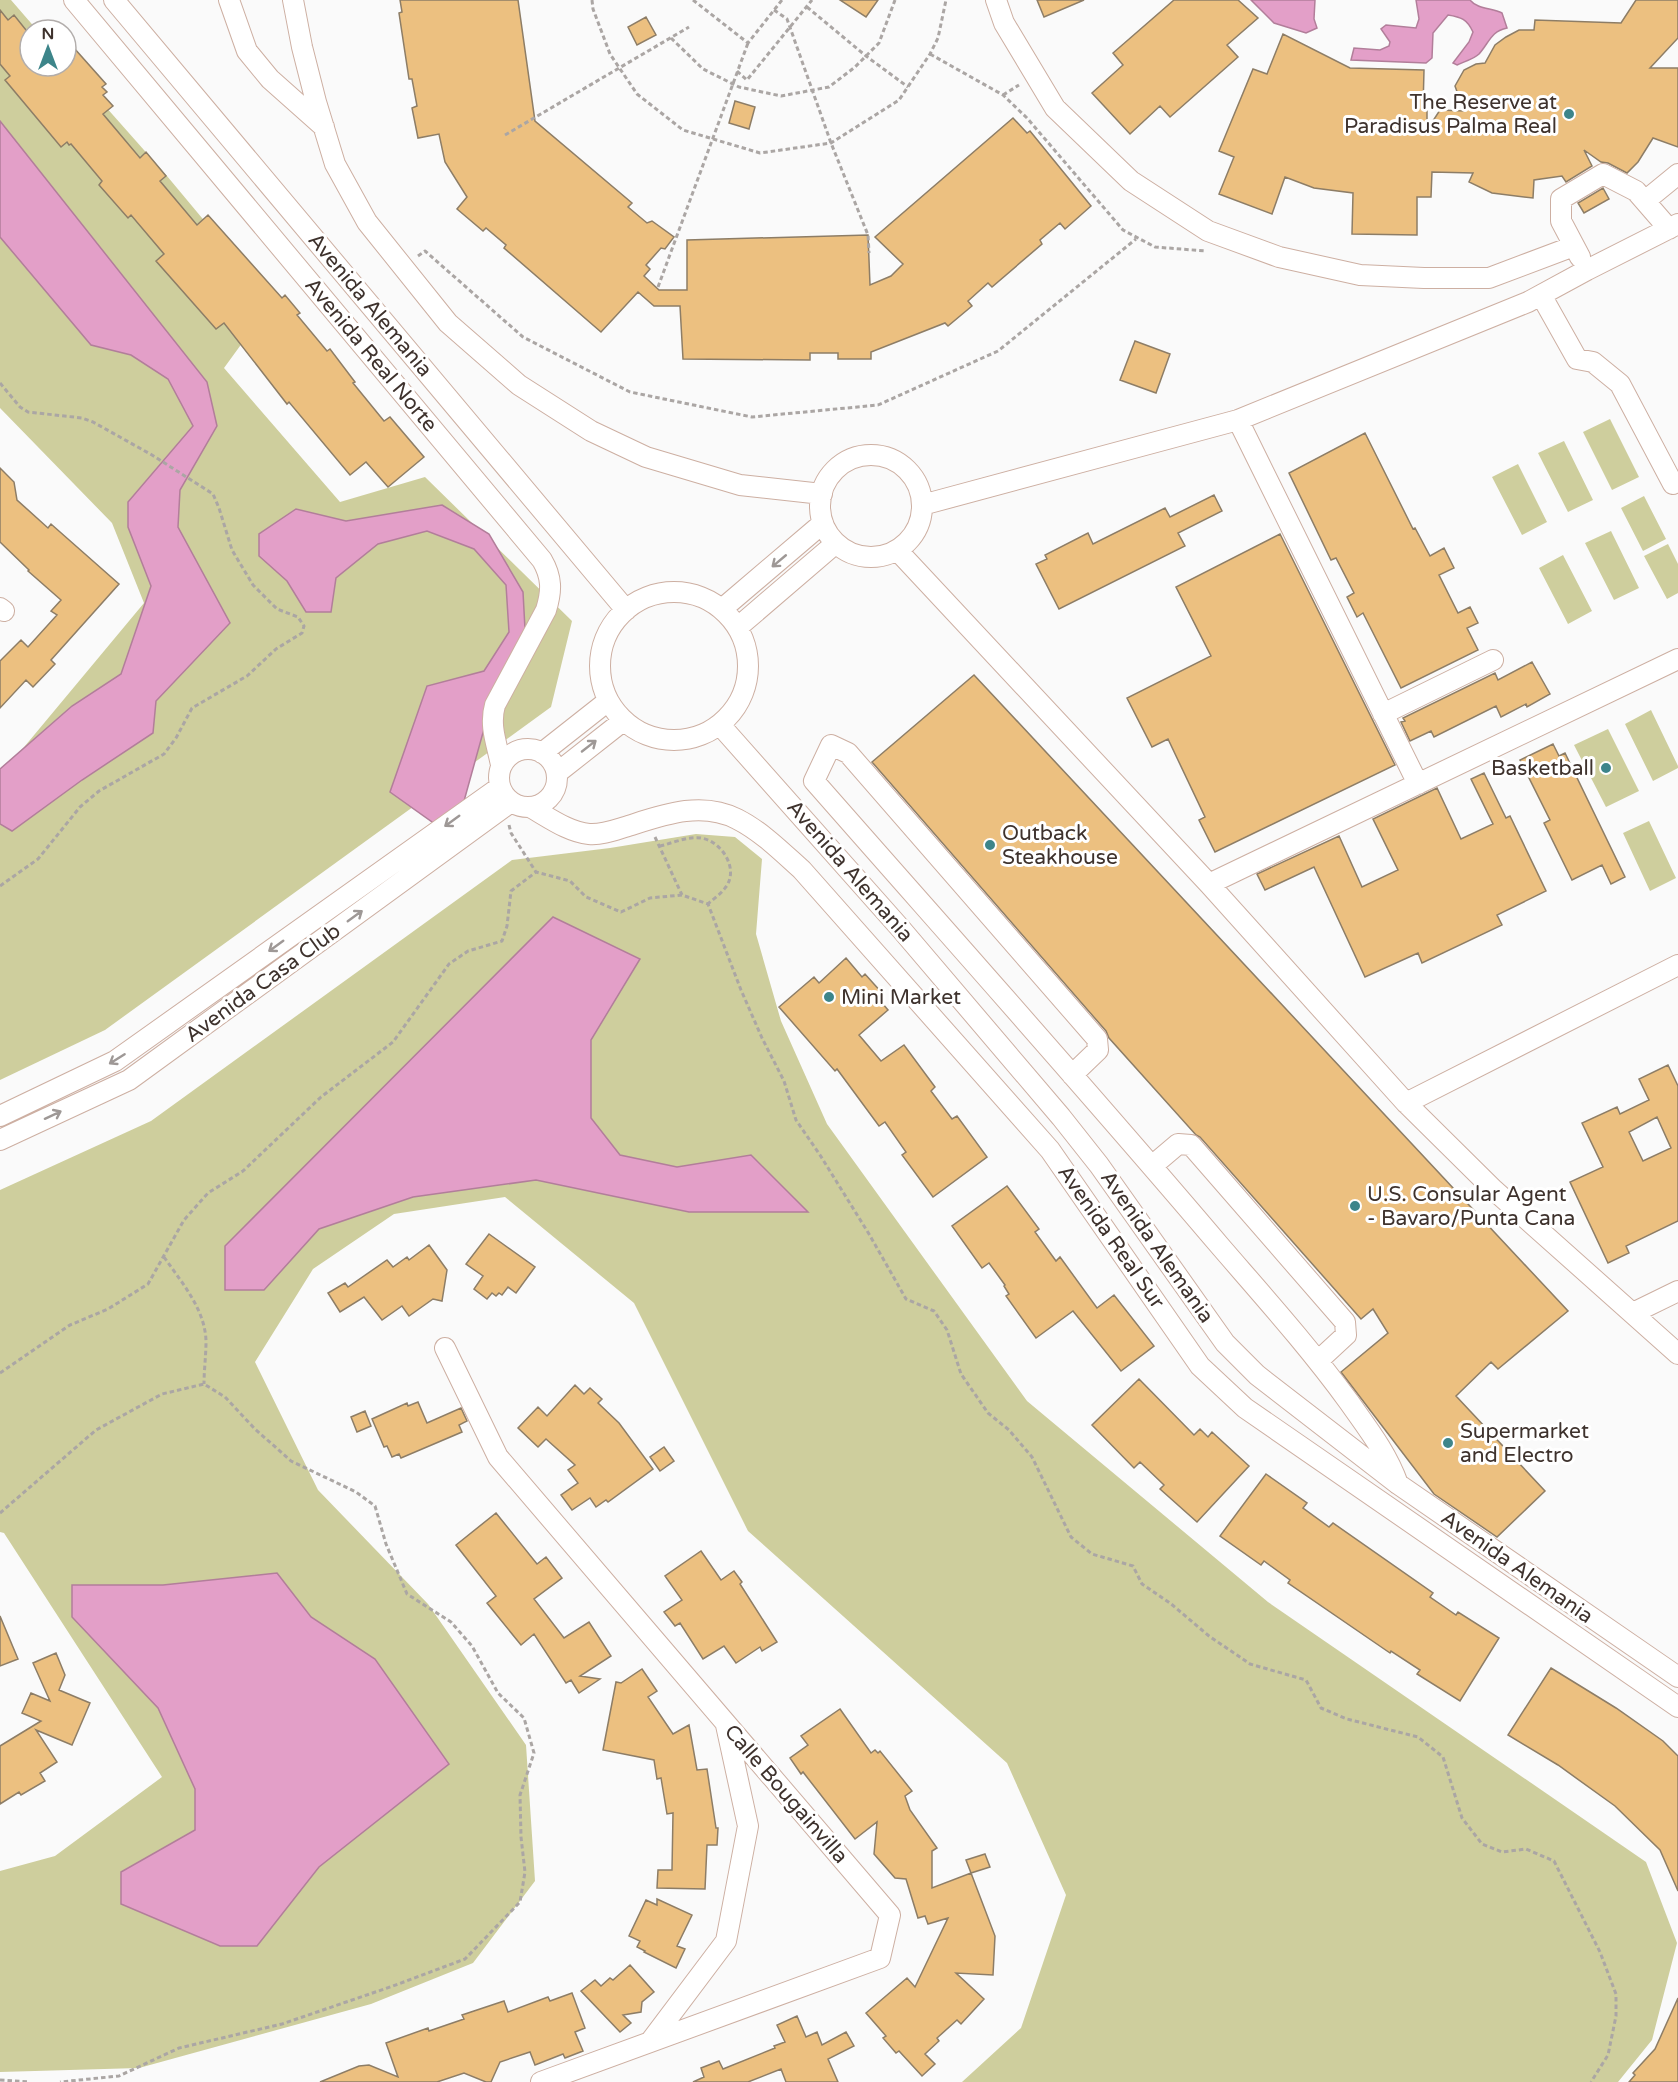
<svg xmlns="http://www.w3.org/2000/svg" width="1678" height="2082" font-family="'Varela Round',sans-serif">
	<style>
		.green { fill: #cece9d }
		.water { fill: #e39fc8; stroke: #b27e9a; stroke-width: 1.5 }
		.building { fill: #ecc080; stroke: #8d7d66; stroke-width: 1.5; fill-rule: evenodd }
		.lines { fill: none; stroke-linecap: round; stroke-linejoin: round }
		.minor-casing { stroke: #cdafa2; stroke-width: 22 }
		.path { stroke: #aba6a4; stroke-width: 3; stroke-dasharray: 4.5 3; stroke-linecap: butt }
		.minor { stroke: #fff; stroke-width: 20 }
		.oneway { stroke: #9e9896 }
		.poi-dot { fill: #3d858a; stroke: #fff; stroke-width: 2 }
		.labels { text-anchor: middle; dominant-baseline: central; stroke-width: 6; stroke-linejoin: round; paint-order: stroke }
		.poi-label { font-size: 21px; fill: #3e322d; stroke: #fff; text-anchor: start }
		.street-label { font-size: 21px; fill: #3e322d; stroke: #fff }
	</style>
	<rect width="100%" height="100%" fill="#fafafa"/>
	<!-- green -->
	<path class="green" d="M0 0H11L37 30H30V66H66V62L167 176 272 302 224 368 340 502 425 477 572 621 551 707 105 1030 0 1080V776L144 603 112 523 0 408Z
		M1610 419 1639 477 1612 490 1583 432Z
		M1564 441 1593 500 1568 512 1538 453Z
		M1518 464 1547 522 1522 535 1492 477Z
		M1644 496 1666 539 1643 551 1621 508Z
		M1611 531 1639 588 1614 600 1585 543Z
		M1668 544 1678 564V593L1667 599 1644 556Z
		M1563 555 1592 611 1568 624 1539 568Z
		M1651 710 1678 766V768L1653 781 1625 724Z
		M1608 729 1639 791 1606 807 1574 745Z
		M1649 821 1676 878 1650 891 1623 833Z
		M696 834 735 837 762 859 756 934 781 1021 827 1124 1027 1401 1268 1602 1646 1862 1677 1943 1652 2040 1618 2082H962L1021 2028 1066 1895 1007 1763 748 1531 634 1303 505 1197 394 1214 313 1269 255 1362 318 1490 428 1604 526 1745 535 1881 473 1963 371 2004 139 2068 0 2072V1871L55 1856 162 1777 4 1533 0 1532V1190L151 1121 512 860 610 848Z"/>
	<!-- water -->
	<path class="water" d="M1251 0H1315L1314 19 1317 28 1306 33 1274 23Z
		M1416 0H1470C1477 9 1492 8 1502 13L1507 28C1491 31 1489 43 1479 54 1474 59 1463 62 1457 65L1453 63 1469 42 1473 32C1467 19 1461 17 1448 15L1433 33 1432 58 1426 63 1351 60 1354 48 1380 50 1389 46 1390 42 1381 29 1386 25 1416 28 1419 19Z
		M0 121 207 382 217 426 180 490 178 527 230 623 156 701 153 733 82 780 12 831 0 824V769L72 706 121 674 151 586 128 527V502L193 426 168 379 131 355 91 345 0 237Z
		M442 505 489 534 523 592 525 629 506 681 489 711 464 801 435 824 390 792 427 686 484 671 509 632 506 585 474 549 427 531 378 544 336 578 331 612H306L287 581 259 556V534L296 509 346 521Z
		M553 917 640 959 591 1040V1118L620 1155 677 1167 751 1155 808 1212H689L536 1180 413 1197 319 1229 264 1290H225V1246Z
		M277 1573 311 1617 375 1659 449 1764 319 1867 257 1946H220L121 1904V1872L195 1830V1789L158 1708 72 1617V1585H163Z"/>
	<!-- building -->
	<path class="building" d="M400 0H518L535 121 632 203 628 207 647 223 652 221 674 237 665 249 661 248 646 265 650 269 644 276 659 290H687V240L868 235 870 285 891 276 903 264 875 237 1013 118 1027 133 1030 131 1091 206 1065 229 1060 223 1040 240 1042 244 992 287 988 283 968 301 972 306 948 326 945 323 871 352V359H838V353H810V360L683 359 680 306H654L638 292 601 332 504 248 506 245 486 228 483 231 457 209 467 197 445 162 439 134 418 138 412 108 417 106 412 79H409L399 13 402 12Z
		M840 0H878L866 17Z
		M1037 0H1084L1044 17Z
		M1174 0H1238L1258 18 1227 45 1238 57 1170 117 1160 106 1130 134 1092 93 1123 65 1113 53Z
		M1636 0H1678V38L1650 68H1678V147L1653 138 1638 162 1627 173 1608 163 1601 162 1584 150 1592 166 1566 182 1562 176 1534 180 1533 198 1492 193 1469 182 1473 173 1432 172 1431 197H1417V235L1352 234 1353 193 1314 188 1285 177 1272 214 1219 194 1234 157 1219 151 1253 69 1267 74 1283 34 1350 68 1424 70 1423 109H1427V130L1440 110 1464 111 1455 86 1464 70 1476 64 1485 63 1495 45 1506 37 1519 30H1534L1535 20 1621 23Z
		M0 10 8 20 14 15 30 35V66H66V39L106 84 102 87 107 92 103 95 113 106 103 114 140 158 146 152 166 176 160 181 197 225 208 215 282 298 285 295 300 313 297 315 327 351 330 349 355 382 353 383 384 421 390 417 424 457 388 487 366 462 350 475 289 402 287 404 224 323 216 329 156 261 164 254 131 215 128 218 99 185 102 181 71 144 69 145 67 142 61 147 5 80 10 76 0 64Z
		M646 17 656 35 637 45 628 27Z
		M735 101 755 107 749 129 729 123Z
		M1603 188 1609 199 1584 213 1578 203Z
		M1135 341 1170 354 1156 393 1120 380Z
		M1365 433 1413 529 1415 528 1430 556 1444 548 1454 568 1439 575 1458 613 1470 607 1478 623 1467 628 1478 650 1401 688 1363 613 1357 617 1347 597 1354 593 1336 558 1331 560 1289 473Z
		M0 468 14 482 17 500 48 528 51 524 119 584 51 660 55 664 33 687 26 680 0 708V661L21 640 28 647 57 615 51 611 61 600 28 571 29 570 0 542Z
		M1214 495 1222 511 1178 533 1185 546 1059 609 1036 564 1047 559 1045 555 1088 533 1093 544 1165 508 1170 517Z
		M1280 534 1395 765 1215 852 1199 820 1205 817 1168 739 1152 747 1127 698 1211 656 1176 587Z
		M1532 662 1550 694 1527 707 1526 704 1501 717 1496 706 1434 737 1431 731 1410 741 1401 722 1405 721 1403 718 1495 673 1498 680Z
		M974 675 1568 1311 1498 1369 1491 1362 1456 1396 1545 1491 1497 1537 1434 1494 1341 1372 1388 1333 1373 1309 1361 1319 1200 1137 1196 1135 1109 1038 1106 1031 872 762Z
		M1553 744 1559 756 1565 753 1625 877 1611 884 1602 865 1572 880 1544 823 1550 820 1520 760Z
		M1484 773 1506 818 1510 816 1546 891 1497 915 1502 925 1422 963 1418 953 1365 977 1314 867 1265 890 1257 874 1339 836 1362 887 1398 870 1373 819 1437 788 1461 839 1493 824 1471 779Z
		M846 958 862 977 865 974 882 993 877 997 888 1010 859 1035 881 1061 904 1045 935 1087 931 1091 952 1119 957 1116 987 1157 933 1197 902 1155 906 1152 885 1122 879 1126 837 1069 835 1071 779 1007 814 977 819 983Z
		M1668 1065 1678 1086V1221L1626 1246 1629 1253 1608 1263 1570 1182 1603 1167 1582 1123 1617 1107 1620 1114 1649 1100 1639 1079ZM1657 1117 1671 1148 1643 1161 1629 1132Z
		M1007 1186 1039 1229 1035 1232 1056 1261 1060 1257 1097 1308 1114 1295 1154 1346 1121 1371 1073 1311 1036 1338 1006 1296 1009 1294 1004 1286 1005 1285 989 1263 982 1268 952 1226Z
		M489 1234 535 1267 516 1293 508 1287 502 1295 499 1293 496 1296 492 1293 487 1299 474 1289 483 1276 466 1264Z
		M429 1245 447 1270 442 1301 433 1299 409 1316 402 1306 382 1320 364 1297 340 1312 328 1293 345 1283 348 1287 387 1260 393 1267 407 1257 409 1260Z
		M1139 1379 1194 1435 1200 1429 1208 1437 1212 1432 1249 1466 1197 1522 1160 1489 1164 1485 1140 1462 1134 1468 1092 1425Z
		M575 1385 584 1394 590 1388 602 1399 598 1403 619 1423 653 1469 608 1502 606 1500 596 1507 590 1498 572 1510 561 1495 578 1483 568 1470 575 1465 546 1439 538 1447 518 1428 538 1407 547 1416Z
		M418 1402 427 1423 461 1408 467 1421 459 1425 462 1432 401 1458 399 1454 392 1457 387 1446 384 1447 372 1419 407 1403 408 1406Z
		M365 1411 371 1426 357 1432 351 1417Z
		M664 1447 674 1461 660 1471 650 1457Z
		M1266 1474 1307 1503 1303 1508 1329 1527 1333 1523 1433 1593 1430 1597 1456 1615 1458 1612 1499 1638 1460 1701 1417 1674 1420 1670 1391 1651 1390 1653 1288 1583 1290 1580 1264 1561 1261 1565 1220 1536Z
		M496 1513 537 1564 546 1557 562 1578 534 1599 564 1638 589 1622 611 1656 580 1676 600 1679 579 1693 571 1680 566 1683 534 1634 521 1645 487 1603 496 1596 456 1545Z
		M701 1551 721 1580 734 1571 742 1582 740 1584 777 1642 762 1651 760 1647 736 1663 724 1646 703 1659 680 1623 675 1626 664 1612 682 1600 665 1576Z
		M0 1616 18 1659 0 1666Z
		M56 1653 65 1675 59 1690 90 1703 72 1745 36 1730 57 1762 40 1773 45 1781 21 1795 19 1792 0 1804V1746L41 1721 22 1713 31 1693 50 1701 33 1663Z
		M1551 1668 1616 1708 1663 1741 1678 1756V1891L1660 1850 1615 1806 1558 1765 1508 1735Z
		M642 1669 657 1691 648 1697 673 1734 689 1725 697 1770 707 1769 716 1828H718L717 1845H707L705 1889 657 1888 658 1870H672L673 1813 667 1814 661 1778 657 1779 654 1760 603 1750 616 1682 621 1683Z
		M840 1709 871 1753 875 1750 878 1753 880 1751 912 1791 905 1796 910 1810 937 1848 932 1851V1888L971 1873 995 1936 993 1975 956 1973 984 1999 961 2024 957 2020 937 2038 939 2041 925 2054 935 2064 922 2076 899 2051 896 2053 883 2038 886 2036 866 2013 907 1978 915 1987 948 1918 928 1924 925 1916 918 1918 906 1879 895 1878 874 1854 877 1822 855 1839 803 1772 801 1774 790 1758 808 1745 801 1736Z
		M985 1854 990 1867 971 1873 966 1860Z
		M657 1899 692 1915 677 1946 685 1949 676 1968 644 1952 645 1951 637 1947 640 1941 629 1936 646 1900 657 1905Z
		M630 1965 654 1992 642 2002 641 2012 623 2015 631 2023 620 2032 581 1991 595 1980 601 1986 610 1978 613 1980Z
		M572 1993 585 2028 575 2032 583 2051 565 2058 563 2054 535 2065 530 2052 500 2062 491 2082H486L464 2073 437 2082H320L359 2066 369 2065 398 2077 386 2043 428 2028 429 2031 464 2019 462 2015 504 2001 508 2012 548 1997 550 2001Z
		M1678 1998V2082H1629L1635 2075 1633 2073 1655 2049Z
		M797 2016 806 2037 817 2032 822 2045 846 2032 854 2046 828 2059 838 2082H786L781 2069 748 2082H693L704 2077 701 2068 719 2061 723 2069 775 2048 774 2046 785 2042 777 2025Z"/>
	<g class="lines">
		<defs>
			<path id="minor" d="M74 0 542 560C552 577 552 591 546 610L495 705C489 726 497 744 501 765
				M114 0 626 610
				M229 0 247 51 270 79 324 127
				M293 0 302 47 316 102 335 164 367 222 448 323 519 385 591 431 646 457 740 485 822 494
				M996 0 1004 23 1055 108 1131 181 1208 231 1279 257 1360 275 1424 278H1489L1574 246
				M1645 201 1678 174
				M1580 257 1561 221V199L1603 174 1636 191 1669 229
				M1541 295 1577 359 1593 362 1620 384 1673 484
				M1238 420 1418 784
				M820 506a51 51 0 1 1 102 0a51 51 0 1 1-102 0Z
				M922 505 1238 420 1528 302 1587 270 1678 224
				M897 550 1209 884 1406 1103 1494 1190 1678 1354
				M600 666a74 74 0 1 1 148 0a74 74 0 1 1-148 0Z
				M0 608 4 611
				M722 609 823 523
				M738 627 836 543
				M1383 714 1493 660
				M720 725 901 929 1061 1117 1099 1165 1225 1343 1257 1375 1398 1484 1678 1677
				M499 778a29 29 0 1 1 58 0a29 29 0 1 1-58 0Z
				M542 753 608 701
				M557 773 623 721
				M530 807C548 817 568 832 589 834 601 835 612 831 625 827 660 816 700 800 737 819 761 831 782 852 802 870L1050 1150 1200 1366 1245 1408 1678 1707
				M1209 884 1678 659
				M1072 1075 1098 1050 1097 1039 848 753 831 745 814 781C950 936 1087 1089 1220 1246 1264 1297 1309 1347 1349 1402 1368 1429 1387 1453 1398 1484
				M1406 1103 1678 965
				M0 1116 115 1061 500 787
				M0 1140 129 1080 511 802
				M1152 1166 1178 1144 1191 1145 1345 1322 1346 1335 1319 1360
				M1633 1313 1678 1291
				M445 1348 498 1457 890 1915 880 1958 541 2082
				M650 2042 726 1941 748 1826 726 1725"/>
		</defs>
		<!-- minor casing -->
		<use href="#minor" class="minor-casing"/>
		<!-- path -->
		<path class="path" d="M592 0 593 9 610 54 637 94 683 130 760 153 831 143 899 100 930 54 938 38 946 0
			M693 0 748 43 782 0
			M807 7 866 56 908 87
			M774 10 787 19 831 143 868 235 869 253
			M671 38 703 69 739 87 781 96 829 87 855 67 879 43 895 0
			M930 54 1003 95 1027 118 1123 230 1155 247 1206 251
			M737 71 747 80 812 0
			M1003 95 1019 85
			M505 135 689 27
			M418 256 425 251 523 337 630 392 752 417 878 405 998 351 1136 239
			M658 287 748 43
			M0 383 20 407 28 412 82 418 93 422 152 455 213 494 219 508 232 550 253 585 277 609 298 617 304 626 302 633 276 649 247 676 192 708 176 738 164 754 99 791 80 807 38 859 0 886
			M509 825 511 833 536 872
			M655 837 682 895
			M660 846C673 843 688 836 701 838 722 841 740 870 725 888 721 894 713 899 708 904
			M164 1257C182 1283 205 1309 206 1341 206 1356 204 1370 204 1384
			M0 1373 70 1325 108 1309 148 1284 184 1220 208 1193 243 1171 321 1097 393 1042 449 964 468 951 502 941 507 926 511 891 536 872 570 881 586 897 621 912 650 898 682 895 708 904 741 990 762 1038 784 1081 796 1120 820 1155 869 1234 906 1299 934 1311 947 1330 961 1374 988 1413 1009 1430 1032 1457 1071 1537 1092 1554 1133 1566 1142 1584 1170 1603 1209 1636 1250 1664 1306 1680 1321 1708 1347 1719 1418 1737 1443 1757 1462 1818 1482 1844 1502 1852 1526 1849 1554 1861 1600 1952 1616 1994V2016L1608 2055 1591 2082
			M0 1513 96 1430 162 1394 204 1384 225 1397 255 1429 291 1461 356 1492 375 1506 386 1544 407 1594 451 1622 472 1646 498 1693 524 1718 534 1753 520 1795 521 1837 525 1872 520 1902 465 1959 393 1986 282 2024 179 2048 119 2076 60 2082
			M0 2080 29 2082"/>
		<!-- minor -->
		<use href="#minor" class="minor"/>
	</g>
	<!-- one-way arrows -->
	<defs><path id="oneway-shaft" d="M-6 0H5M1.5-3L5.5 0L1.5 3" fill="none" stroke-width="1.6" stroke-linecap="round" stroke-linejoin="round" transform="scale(1.5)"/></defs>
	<g class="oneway">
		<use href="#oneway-shaft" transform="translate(779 561) rotate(140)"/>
		<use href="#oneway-shaft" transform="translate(589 746) rotate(-38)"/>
		<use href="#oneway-shaft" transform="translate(452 821) rotate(144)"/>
		<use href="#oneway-shaft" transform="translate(355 916) rotate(-36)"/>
		<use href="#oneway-shaft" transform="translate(276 946) rotate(144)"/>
		<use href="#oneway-shaft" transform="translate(117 1059) rotate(148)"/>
		<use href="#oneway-shaft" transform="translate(53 1115) rotate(-25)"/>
	</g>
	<!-- markers -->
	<g class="poi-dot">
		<circle cx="1569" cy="114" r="6"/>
		<circle cx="1606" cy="768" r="6"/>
		<circle cx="990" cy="845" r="6"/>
		<circle cx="829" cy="997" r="6"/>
		<circle cx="1355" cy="1206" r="6"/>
		<circle cx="1448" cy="1443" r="6"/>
	</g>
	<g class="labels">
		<!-- poi labels -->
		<g class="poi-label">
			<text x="1557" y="102" text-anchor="end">The Reserve at<tspan x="1557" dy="24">Paradisus Palma Real</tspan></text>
			<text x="1594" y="768" text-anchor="end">Basketball</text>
			<text x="1002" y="833">Outback<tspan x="1002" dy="24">Steakhouse</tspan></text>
			<text x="841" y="997">Mini Market</text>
			<text x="1367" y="1194">U.S. Consular Agent<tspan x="1367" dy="24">- Bavaro/Punta Cana</tspan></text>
			<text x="1460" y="1431">Supermarket<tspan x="1460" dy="24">and Electro</tspan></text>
		</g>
		<!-- street labels -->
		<g class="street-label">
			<text transform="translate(370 305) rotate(50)">Avenida Alemania</text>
			<text transform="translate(371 355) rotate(50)">Avenida Real Norte</text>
			<text transform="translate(850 871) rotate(49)">Avenida Alemania</text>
			<text transform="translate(263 983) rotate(-36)">Avenida Casa Club</text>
			<text transform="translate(1111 1237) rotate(55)">Avenida Real Sur</text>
			<text transform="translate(1157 1247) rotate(55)">Avenida Alemania</text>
			<text transform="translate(1517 1567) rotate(35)">Avenida Alemania</text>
			<text transform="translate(786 1794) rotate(49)">Calle Bougainvilla</text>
		</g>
	</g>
	<!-- north arrow -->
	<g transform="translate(48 48)"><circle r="28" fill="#ffffff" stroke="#b2adab" stroke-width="1.5"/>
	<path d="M0-4.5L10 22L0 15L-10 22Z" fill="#3d858a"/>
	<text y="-9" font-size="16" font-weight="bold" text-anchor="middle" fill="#3e322d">N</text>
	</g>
</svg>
